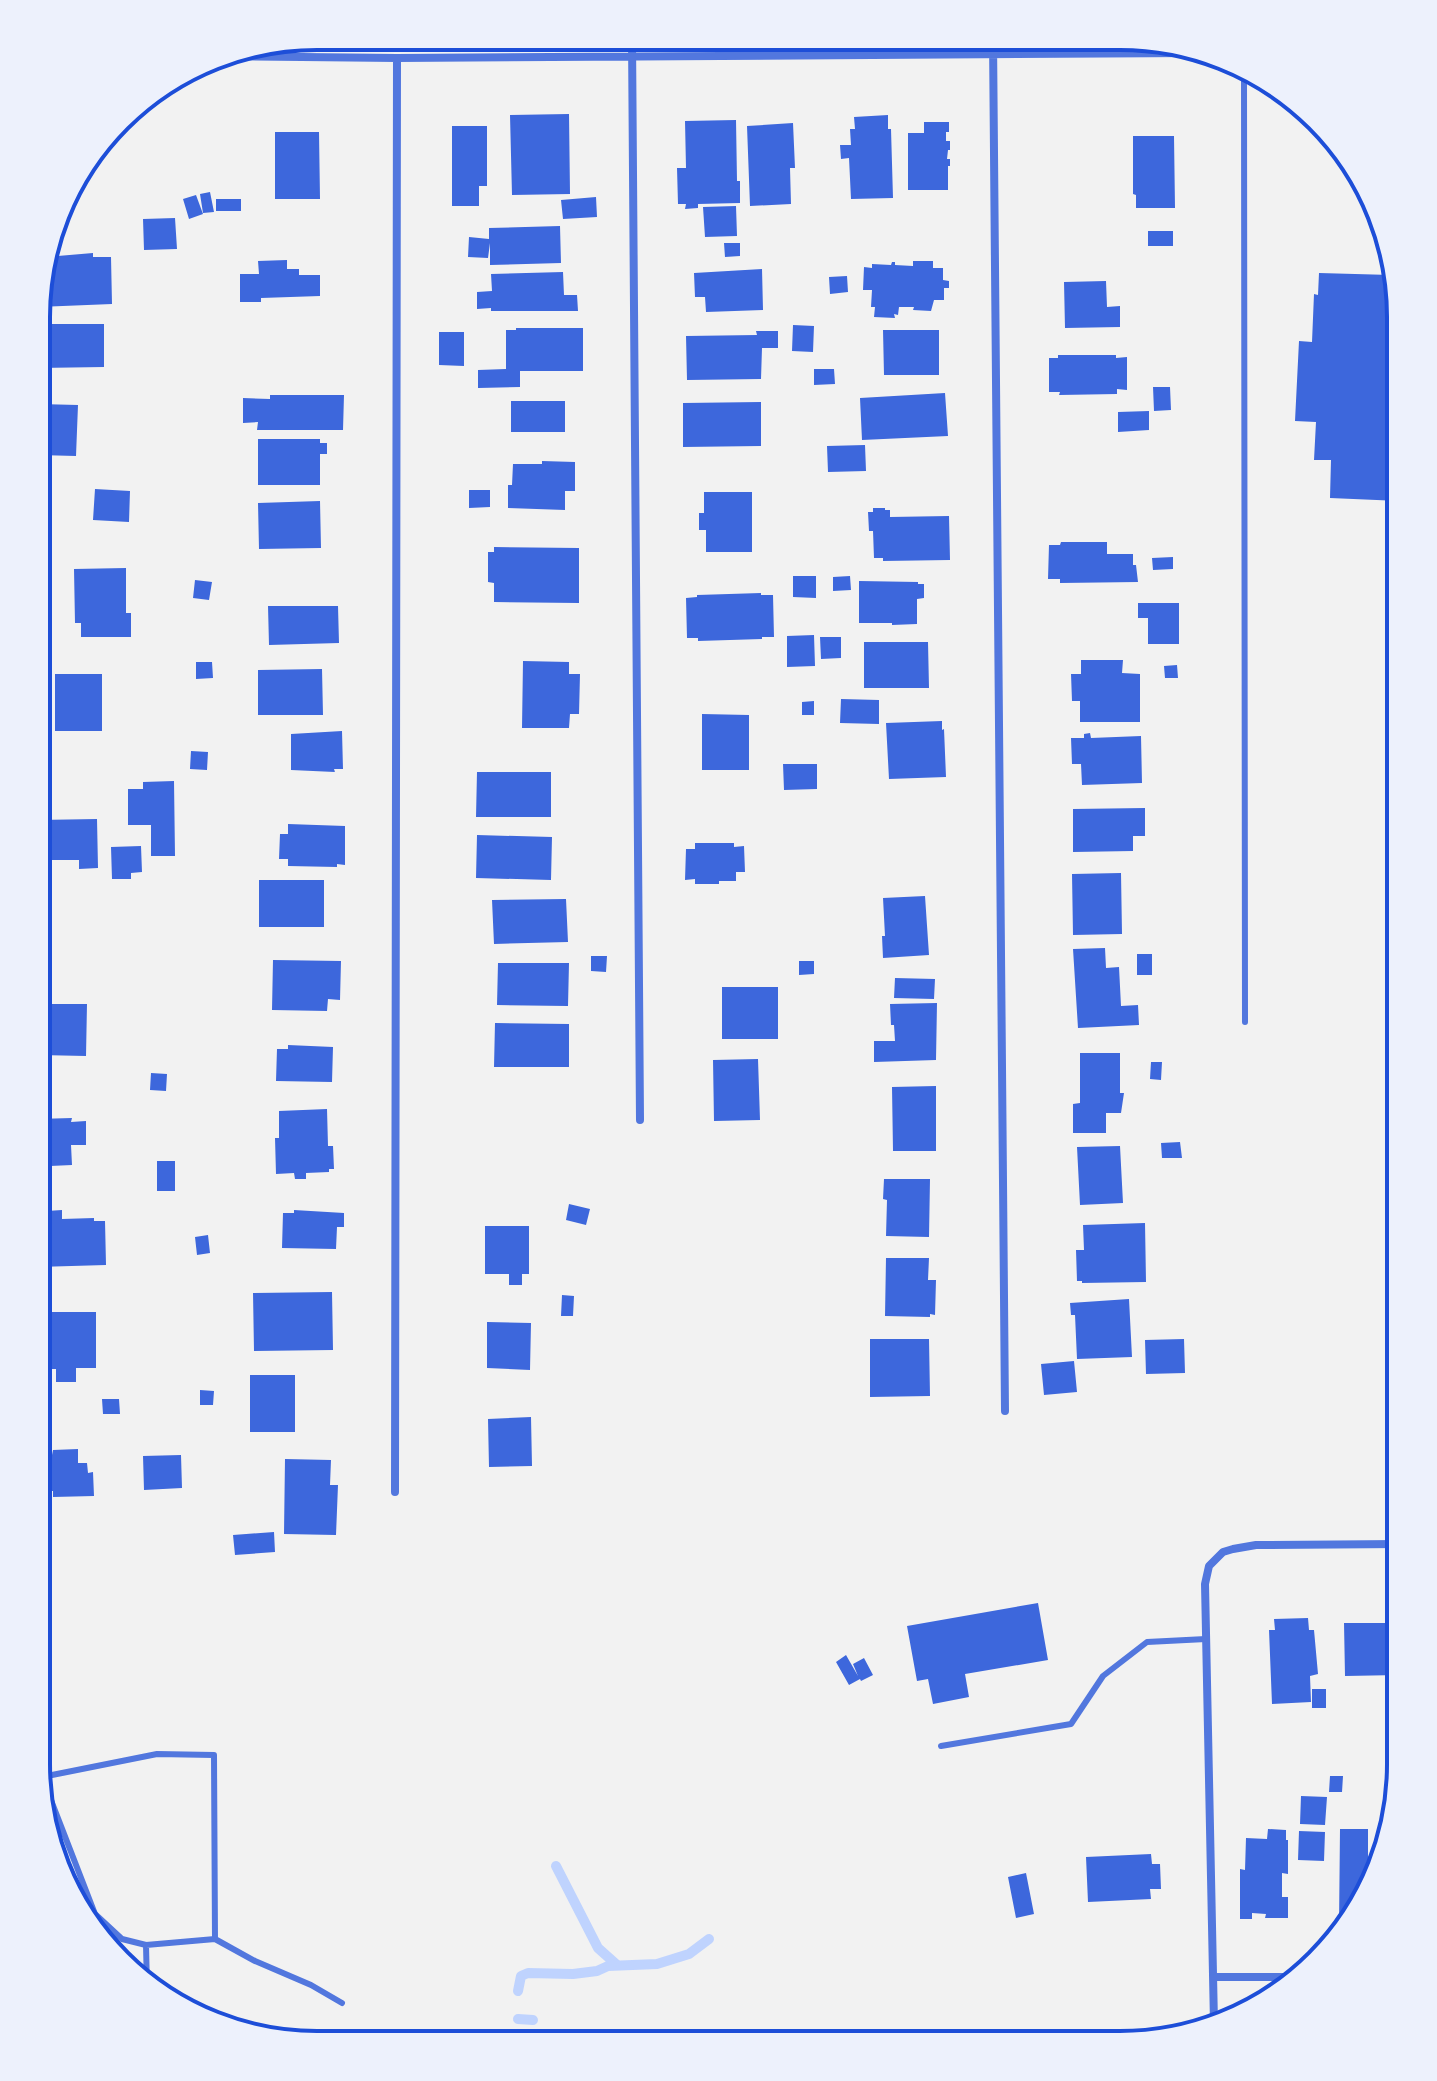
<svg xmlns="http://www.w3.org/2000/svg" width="1437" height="2081" font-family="'IBM Plex Sans',sans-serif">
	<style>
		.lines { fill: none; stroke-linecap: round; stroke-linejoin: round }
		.stream { stroke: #bfd3fe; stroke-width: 10 }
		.building { fill: #3d67dc }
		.service { stroke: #5277de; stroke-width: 6 }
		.minor { stroke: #5277de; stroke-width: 8 }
		.rim { fill: none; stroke: #1d4ed8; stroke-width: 4 }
	</style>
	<rect width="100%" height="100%" fill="#f2f2f2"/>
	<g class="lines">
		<!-- stream -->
		<path class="stream" d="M556 1866 598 1948 617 1965
			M518 1991 521 1976 528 1973 573 1974 597 1971 608 1966 657 1964 689 1954 709 1939
			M518 2019 533 2020"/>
	</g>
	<!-- building -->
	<path class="building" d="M569 114 570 194 512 195 510 115Z
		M888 115V129H891L893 198 851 199 849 158 841 159 840 145H851L850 129H855L854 117Z
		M736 120 737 181H740V203L698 204V208L685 209 686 204H678L677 168H686L685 121Z
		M924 122H949V132H946V141H950V150H948L947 159H950V166H948V190H908V133H924Z
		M793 123 795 168H790L791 204 750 206 747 126Z
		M452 126H487V186H479V206H452Z
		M275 132H319L320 199H275Z
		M1133 136H1174L1175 208H1136V195L1133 194Z
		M210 192 214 212 203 213 200 194Z
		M196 195 203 214 189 219 183 199Z
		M596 197 597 217 563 219 561 200Z
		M216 199H241V211H216Z
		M736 206 737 236 705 237 703 207Z
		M175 218 177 249 144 250 143 219Z
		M560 226 561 263 490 265V243L488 258 468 257 469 237 489 239V228Z
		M1148 231H1173V246H1148Z
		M724 243H740V256L725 257Z
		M93 253V257H111L112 304 38 307V280L46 257Z
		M287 260V269H299V275H320V296L261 298V302H240V274H259L258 261Z
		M913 261H933V268H943V280L949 281V288H944V300H934L931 311 913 310 914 307H899L898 315 894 314 895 318 874 317 875 307H871L872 290H863L864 267 872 268V264L891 265 892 262H895V265L913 266Z
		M762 269 763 310 706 312 705 297H695L694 273Z
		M563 272 564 295H577L578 311H491V308L477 309V292L492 291 491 274Z
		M1319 273 1391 275 1401 317 1400 501 1330 498 1331 460H1314L1316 422 1295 421 1299 341 1312 342 1314 294 1318 295Z
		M847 276 848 292 830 294 829 277Z
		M1106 281 1107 307 1120 306V327L1065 328 1064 282Z
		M38 324H104V367L38 368Z
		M793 325 814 326 813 352 792 351Z
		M516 328H583V371H520V387L478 388V370L506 369V330H516Z
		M883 330H939V375H884Z
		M756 331H778V348H762L761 379 687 380 686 336 757 335Z
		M439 332H464V366L439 365Z
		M1058 355H1116V358L1127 357V390L1117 389V394L1059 395 1060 392H1049V358H1058Z
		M814 369H834L835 384 814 385Z
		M1153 387H1170L1171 410 1154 411Z
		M945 393 948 436 862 440 860 398Z
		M270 395H344L343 430H257L258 422 243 423V398L270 399Z
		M511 401H565V432H511Z
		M761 402V446L683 447V403Z
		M39 404 78 405 76 456 38 455Z
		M1149 411V430L1118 432V412Z
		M258 439H320V443H327V454H320V485H258Z
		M865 445 866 471 828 472 827 446Z
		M542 461 575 462V491H565V510L508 508V485H512L513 464H542Z
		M95 489 130 491 129 522 93 520Z
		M469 490H490V507L469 508Z
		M704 492H752V552H706V530H699V513H704Z
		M320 501 321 548 259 549 258 503Z
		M873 508H885V510H890V517L949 516 950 560 883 561V558H874L873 531H869L868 512H873Z
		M1061 542H1107V554H1133V565H1136L1138 582 1060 583V579H1048L1049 545H1060Z
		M494 547 579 548V603L494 602V583L488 582V552H494Z
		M1173 557V569L1153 570 1152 558Z
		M126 568V613H131V637H81V623H75L74 569Z
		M793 576H816V598L793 597Z
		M850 576 851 590 833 591V577Z
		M195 580 212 582 209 600 193 598Z
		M859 581 918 582V584H924V598L917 599V624L892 625V623H859Z
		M761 593V595H773L774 637H762V639L698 641V638H687L686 598 697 597V595Z
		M1138 603H1179V644H1148V618H1138Z
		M268 606H338L339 643 269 645Z
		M814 635 815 666 787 667V636Z
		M820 637H841V658L821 659Z
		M864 642H928L929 688H864Z
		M1081 660H1123L1122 673 1140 674V722H1080V701H1072L1071 674H1081Z
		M523 661 569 662V674H580L579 714H570L569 728H522Z
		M196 662H212L213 678 196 679Z
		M1177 665 1178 678H1165L1164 666Z
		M322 669 323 715H258V670Z
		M55 674H102V731H55Z
		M841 699 879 700V724L840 723Z
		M814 701V715H802V702Z
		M702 714 749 715V770H702Z
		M942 721V730L944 729 946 777 889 779 886 723Z
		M342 731 343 769H334L335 772 291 770V734Z
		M1090 733 1091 738 1141 736 1142 783 1082 785 1081 764H1072L1071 738H1084V734Z
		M191 751 208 752 207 770 190 769Z
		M783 764H817V789L784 790Z
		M477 772H551V817H476Z
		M174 781 175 856H151V825H128V789H143V782Z
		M1145 808V836H1133V851L1073 852V809Z
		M97 819 98 868 79 869V860H38V820Z
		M288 824 345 826V865L337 864V867L288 866V859H279L280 834H288Z
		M477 835 552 837 551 880 476 878Z
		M695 843H734V847L744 846 745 872H736V881H719V884H695V879L685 880 686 849H695Z
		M141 846 142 872 131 873V879H112L111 847Z
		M1121 873 1122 934 1073 935 1072 874Z
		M259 880H324V927H259Z
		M925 896 929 955 883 958 882 936H885L883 898Z
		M566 899 568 942 494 944 492 900Z
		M1105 948 1106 968 1119 967 1121 1006 1138 1005 1139 1025 1078 1028 1073 949Z
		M1137 954H1152V975H1137Z
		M591 956H607L606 972 591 971Z
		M273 960 341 961 340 1000 328 999 327 1011 272 1010Z
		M799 961H814V974L799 975Z
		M498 963H569L568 1006 497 1005Z
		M895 978 935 979 934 999 894 998Z
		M722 987H778V1039H722Z
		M937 1003 936 1060 874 1062V1041H895L894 1025H891L890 1004Z
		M38 1004H87L86 1056 39 1055Z
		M495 1023 569 1024V1067H494Z
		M288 1045 333 1047 332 1082 276 1081 277 1049H288Z
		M1080 1053H1120V1093H1124L1121 1113H1106V1133H1073V1104L1080 1103Z
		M758 1059 760 1120 714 1121 713 1060Z
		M1151 1062H1162L1161 1080 1150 1079Z
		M151 1073 167 1074 166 1091 150 1090Z
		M936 1086V1151H893L892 1087Z
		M327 1109 328 1146H333L334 1169H329V1172L306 1173V1179H295L294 1173 276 1174 275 1138H279V1111Z
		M72 1118 71 1122 86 1121V1145H71L72 1165 50 1166 51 1160 37 1161V1119Z
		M1180 1142 1182 1158H1162L1161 1143Z
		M1120 1146 1123 1203 1080 1205 1077 1147Z
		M157 1161H175V1191H157Z
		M884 1179H930L929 1237 886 1236 887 1200 883 1199Z
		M569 1204 590 1209 586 1225 566 1220Z
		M62 1210V1219L94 1218V1221H105L106 1265 37 1267V1218H48L47 1211Z
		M294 1210 344 1213V1227H337L336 1249 282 1248 283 1213H294Z
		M1145 1223 1146 1282 1082 1283V1281H1077L1076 1250H1084L1083 1225Z
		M485 1226H529V1274H522V1285H509V1274H485Z
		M208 1235 210 1253 197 1255 195 1237Z
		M886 1258H929L928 1280H936L935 1315 930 1314V1317L885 1316Z
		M332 1292 333 1350 254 1351 253 1293Z
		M562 1295 574 1296 573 1316H561Z
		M1129 1299 1132 1357 1077 1359 1075 1315H1071L1070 1303Z
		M51 1312H96V1368H76V1382H56V1369H51V1349H45V1337H51Z
		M487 1322 531 1323 530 1370 487 1368Z
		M870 1339H929L930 1396 870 1397Z
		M1184 1339 1185 1373 1146 1374 1145 1340Z
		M1074 1361 1077 1392 1044 1395 1041 1364Z
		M250 1375H295V1432H250Z
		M200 1390 214 1391 213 1405H200Z
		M102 1399H119L120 1414H103Z
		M531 1417 532 1466 489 1467 488 1419Z
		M78 1449V1463H87L88 1473 93 1472 94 1496 53 1497V1491H44L42 1455H52L53 1450Z
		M181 1455 182 1488 144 1490 143 1456Z
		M285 1459 331 1460 330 1485H338L336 1535 284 1534Z
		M274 1532 275 1552 235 1555 233 1535Z
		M1038 1603 1048 1660 965 1674 969 1697 933 1704 928 1679 917 1681 907 1626Z
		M1308 1618 1309 1630H1314L1318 1674 1310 1676 1311 1702 1272 1704 1269 1630H1275L1274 1619Z
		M1344 1623H1399V1675L1345 1676Z
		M846 1655 858 1676 853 1664 864 1658 873 1675 861 1681 860 1679 849 1685 836 1662Z
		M1312 1689H1326V1708H1312Z
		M1330 1776H1343L1342 1792H1329Z
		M1301 1796 1327 1797 1325 1825 1300 1824Z
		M1268 1829 1286 1830V1840H1288V1874L1282 1873V1897H1288V1918H1265L1266 1914 1252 1913V1919H1240V1869L1245 1870 1246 1838 1267 1839Z
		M1340 1829H1368V1878L1353 1920 1347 1926H1339Z
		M1299 1831 1325 1832 1324 1861 1298 1860Z
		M1151 1854 1152 1864H1160L1161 1889H1150L1151 1899 1088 1902 1086 1857Z
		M1026 1873 1034 1914 1016 1918 1008 1877Z"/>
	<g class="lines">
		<!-- service -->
		<path class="service" d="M1244 74 1245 1022
			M941 1746 1071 1724 1103 1676 1147 1642 1206 1639
			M215 1939 255 1961 311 1985 342 2003
			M146 1945 215 1939 214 1755 157 1754 42 1777 95 1914 122 1939 146 1945 147 1987"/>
		<!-- minor -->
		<path class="minor" d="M632 37 640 1120
			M993 38 1005 1411
			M218 56 397 58 1192 53
			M395 1492 397 58
			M39 1777H42
			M1214 1977H1289
			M1214 2023 1205 1584 1209 1566 1223 1552 1233 1549 1256 1545 1400 1544"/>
	</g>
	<!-- crop -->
	<path d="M0 0H1437V2081H0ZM317 50H1120A267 267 0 0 1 1387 317V1764A267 267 0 0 1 1120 2031H317A267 267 0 0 1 50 1764V317A267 267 0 0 1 317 50Z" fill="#edf1fc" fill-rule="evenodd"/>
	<path class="rim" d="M317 50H1120A267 267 0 0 1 1387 317V1764A267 267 0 0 1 1120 2031H317A267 267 0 0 1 50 1764V317A267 267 0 0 1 317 50Z"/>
</svg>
